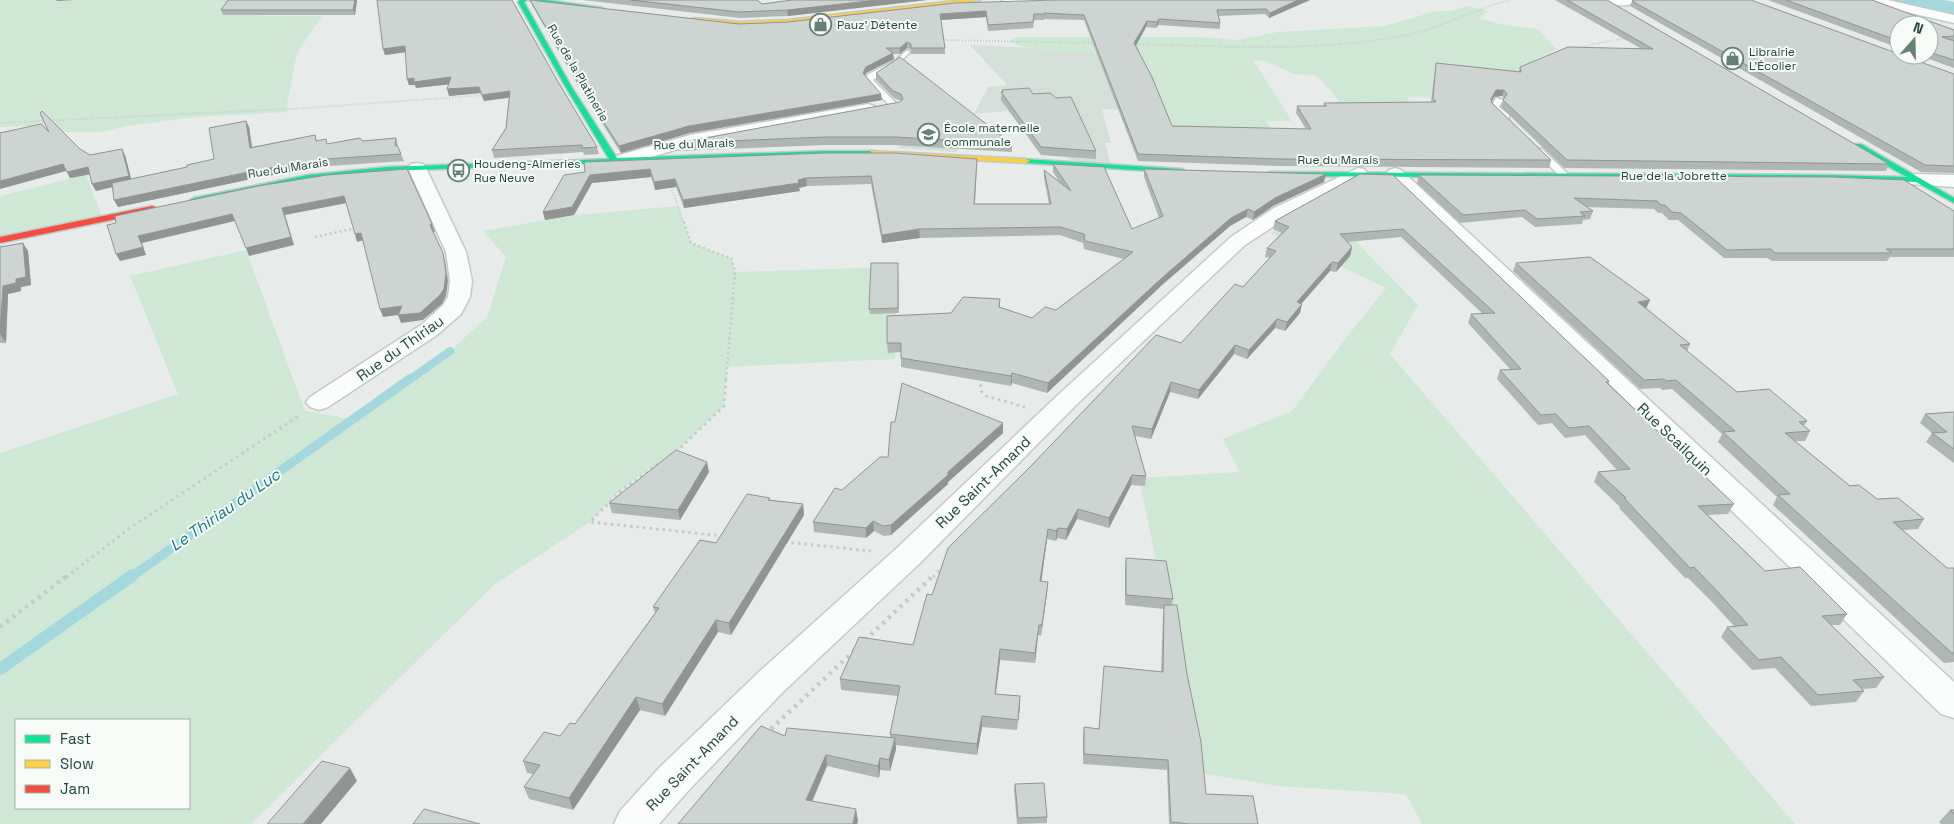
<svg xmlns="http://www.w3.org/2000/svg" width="1954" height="824" font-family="'Space Grotesk',sans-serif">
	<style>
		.built { fill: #d4dfda }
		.green { fill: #cfe7d5; fill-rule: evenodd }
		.water { fill: #a4d8df }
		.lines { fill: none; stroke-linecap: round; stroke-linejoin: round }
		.stream-far2 { stroke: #a4d8df; stroke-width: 8 }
		.stream-far1 { stroke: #a4d8df; stroke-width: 9 }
		.stream { stroke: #a4d8df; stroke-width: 12 }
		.lane-casing { stroke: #c4c9c7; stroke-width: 3 }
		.street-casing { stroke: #c4c9c7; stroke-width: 3 }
		.fast-casing { stroke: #c2cac7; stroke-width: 3 }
		.slow-casing { stroke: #c2cac7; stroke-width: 3 }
		.jam-casing { stroke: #c2cac7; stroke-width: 3 }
		.path-far3 { stroke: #c2ccc9; stroke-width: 2; stroke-dasharray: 1 2; stroke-linecap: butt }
		.path-far2 { stroke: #c2ccc9; stroke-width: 2.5; stroke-dasharray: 2 3; stroke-linecap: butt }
		.path-far1 { stroke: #c2ccc9; stroke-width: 3; stroke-dasharray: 2.5 4; stroke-linecap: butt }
		.path { stroke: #c2ccc9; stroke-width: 4.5; stroke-dasharray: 3 5; stroke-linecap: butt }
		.lane { fill: #fbfcfc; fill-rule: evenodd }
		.street { fill: #fbfcfc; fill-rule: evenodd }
		.fast { fill: #16e098; fill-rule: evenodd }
		.slow { fill: #ffcf43; fill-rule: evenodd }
		.jam { fill: #f24e42; fill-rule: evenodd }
		.wall { fill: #b0b6b4 }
		.shaded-wall { fill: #909492 }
		.building { fill: #cdd4d1; stroke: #909492 }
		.labels { text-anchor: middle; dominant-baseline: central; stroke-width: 4; stroke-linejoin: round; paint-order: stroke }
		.far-poi-label { font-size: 12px; fill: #214439; stroke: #f6fbf8; text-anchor: start }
		.far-street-label { font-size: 12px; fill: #214439; stroke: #f6fbf8 }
		.street-label { font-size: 15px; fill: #214439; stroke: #f6fbf8 }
		.water-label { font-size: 16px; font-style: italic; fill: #137988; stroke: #f6fbf8 }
	</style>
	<rect width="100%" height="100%" fill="#e7ecea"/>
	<!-- built -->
	<path class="built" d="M970 45 1133 53 1161 112 1102 109 1111 143H1105L1112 168 1068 159 1027 109 974 114 956 152 899 148 923 110 974 114 988 87 1007 85Z"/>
	<!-- green -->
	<path class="green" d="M0 0H266L269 8 262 16H322L297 53 287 104 288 112 195 117 127 126 100 132H56L29 126 0 127Z
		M1467 6 1488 11 1480 18 1499 24 1538 29 1556 49 1505 76 1441 107 1429 97H1406L1412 104 1342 105 1325 84 1314 75 1293 74 1265 61 1253 60 1292 121H1266L1274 133H1168L1133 53C1110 53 1024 54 1010 41L1017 37H1199L1237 40 1278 32 1385 26 1436 11H1451Z
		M86 175 103 219 0 240V196Z
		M1324 205 1366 252 1418 305 1390 354 1795 824H1422L1406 794 1278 786 1200 773 1139 478 1240 472 1223 439 1292 411 1346 338 1386 288 1271 233 1291 217Z
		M678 206 691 243 732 259 735 272 897 267 895 359 727 367 724 406 670 457 640 475 615 495 590 522 494 585 251 824H0V453L178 394 130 276 246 250 305 411 352 419 349 422 450 351 487 317 506 257 483 231 577 215ZM16 720H189V808H16Z"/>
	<!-- water -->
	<path class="water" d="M1881 0H1944L1954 2V16Z"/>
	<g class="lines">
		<!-- stream-far2 -->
		<path class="stream-far2" d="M409 380 450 351"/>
		<!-- stream-far1 -->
		<path class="stream-far1" d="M131 577 411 378"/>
		<!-- stream -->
		<path class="stream" d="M0 669 133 575"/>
		<defs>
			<path id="lane" d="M907 50 910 52 900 62 873 80 898 105 891 107 865 80 867 75 896 60Z
				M1496 98 1503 100 1499 107 1509 115V119H1503L1491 107Z
				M1536 149H1542L1567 173V177H1561L1536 153Z"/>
			<path id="street" d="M1003 0H1062L1056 4 1008 6 1004 5 1002 2Z
				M1601 0H1640C1634 7 1612 6 1603 4Z
				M1865 0H1888L1954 15V23L1867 3Z
				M868 104 874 106 876 109 874 112 693 145 615 167 609 166 606 162 609 158 690 135Z
				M417 163 423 164 426 168 466 252 472 281 470 297 461 314 437 335 328 407 319 410 310 407 306 402 310 397 421 325 443 305 448 297 450 281 446 252 408 168 411 164Z
				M1358 168 1364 169 1367 173 1364 177 1288 217 1245 245 1075 406 920 563 784 691 688 791 659 824H614L620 811 660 767 760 671 898 547 1057 396 1231 237 1274 208Z
				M1395 168 1401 170 1954 682V718L1941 714 1389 178 1386 174 1389 170Z
				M1916 174 1954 175V187L1909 184 1907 180 1909 176Z"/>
			<path id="fast" d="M520 0H527L524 2 571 86 617 158 826 151H874L878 153 874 155H826L387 171 308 179 194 202 190 200 194 198 308 175 387 167 609 159 565 86 518 2Z
				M529 0H546L603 8 600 10Z
				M1855 144H1861L1954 198V203L1916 182 1828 179 1270 176 1266 174 1270 172 1828 175 1907 177 1855 148Z
				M1023 159 1182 169 1186 171 1182 173 1026 163 1022 161Z"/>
			<path id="slow" d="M963 0H980L788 24 740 26 691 20 694 18 740 22 788 20Z
				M871 151 1026 159 1030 161 1026 163 874 155H871Z"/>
			<path id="jam" d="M152 206 155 207V211L0 243V237Z"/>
		</defs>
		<!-- lane casing -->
		<use href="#lane" class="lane-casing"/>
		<!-- street casing -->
		<use href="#street" class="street-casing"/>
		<!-- fast casing -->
		<use href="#fast" class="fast-casing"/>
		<!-- slow casing -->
		<use href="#slow" class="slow-casing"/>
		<!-- jam casing -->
		<use href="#jam" class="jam-casing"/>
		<!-- path-far3 -->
		<path class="path-far3" d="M941 40 1095 43
			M1134 44C1224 46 1317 53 1406 35 1442 28 1474 9 1510 0
			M1575 48 1625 38
			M0 123 307 108 484 95
			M670 184 684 223"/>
		<!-- path-far2 -->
		<path class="path-far2" d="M684 222 691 243 732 259 735 272 726 380
			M315 237 356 228
			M980 377V380"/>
		<!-- path-far1 -->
		<path class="path-far1" d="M980 378 981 391 986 396 1025 407
			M676 452 724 406 726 378
			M658 464 622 490 590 522 724 536
			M785 542 871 551
			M66 577 130 528 300 415
			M933 577 943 567"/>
		<!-- path -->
		<path class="path" d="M0 627 68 575
			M865 640 934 575
			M771 729 855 650"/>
		<!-- lane -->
		<use href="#lane" class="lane"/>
		<!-- street -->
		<use href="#street" class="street"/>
		<!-- fast -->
		<use href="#fast" class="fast"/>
		<!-- slow -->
		<use href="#slow" class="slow"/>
		<!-- jam -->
		<use href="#jam" class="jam"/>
	</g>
	<!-- wall -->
	<path class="wall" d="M228 0H357L355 15H223L221 10Z
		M530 0 739 24 788 22 1057 0H1310L1269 18 1265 14 1219 16 1220 23V29L1158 25 1156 28 1146 27 1136 45 1172 126 1306 129 1296 113 1297 106H1323L1324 103 1431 102 1435 70 1436 63 1518 72 1520 67 1640 48 1555 0H1607L1889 164 1886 171 1564 168 1501 107 1504 99 1502 96 1494 97 1492 102V103L1551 160 1549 168 1278 166 1138 161 1084 20 1044 19V20H1034L1033 28 988 31 986 17 941 20 945 48V54H911V50L907 48 900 54H893L894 59 866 73 865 75 882 100 690 133 621 153 578 85 532 5Z
		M583 0H757L762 4 792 0H927L788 16 740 18Z
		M1768 0H1872L1954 30V68L1918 55H1929V25H1899V48Z
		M1632 1 1954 74V173L1921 172 1630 6Z
		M513 2 557 80 597 147 599 154 584 155 583 152 494 158 492 150 506 128 509 98 484 101 480 93 449 96V84L416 88 415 85H409L407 79 406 52 385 55 383 49Z
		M876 73 1012 144V152L895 145H826L679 151 678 143 900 102 901 101 894 98 876 80Z
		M1002 90 1033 94 1096 151V159L1041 155 1001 100Z
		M246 121 249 127 252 147 315 135 317 141 328 144 396 138 398 145V147L404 161 329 166 261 177 118 207 114 200 113 187 96 191 92 184 90 174 70 178 49 132 90 155H125L131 179 187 167 214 159Z
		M1053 164 1132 229 1159 218 1144 177V169L1324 182 1273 206 1253 220 1246 217 1230 226 1162 285 1047 393 1012 383 1011 386 901 367V352L888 353 887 343 951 313 1000 299V307L1032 318 1056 310 1124 259 1084 249 1083 243 1060 235 920 238 882 243 871 184 807 186 799 188 800 191 684 208 676 187 655 190 651 177 592 183 574 215 545 220 543 212 585 172 977 167 975 204H1049L1044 178V170L1059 181 1053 172Z
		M1360 174 1609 381V384L1734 504 1728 514 1708 515 1765 571 1847 614 1840 625H1831L1884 677 1876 688 1862 689 1864 691 1856 702 1811 706 1775 668 1752 670 1721 637 1727 627 1734 626 1712 602 1688 578H1685L1619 508 1620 507 1594 482 1598 472 1617 470 1585 435 1565 438 1552 423 1538 425 1497 379 1500 370 1510 369 1468 323 1471 314H1483L1401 237 1347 242 1352 247 1350 256 1336 272 1330 271 1301 304 1300 313 1285 331 1275 328 1247 359 1234 354 1198 399 1170 392 1151 439 1135 436 1146 476 1145 486 1131 485 1109 528 1077 519 1066 540 1057 538 1056 541 1047 539 1041 581 1047 593 1041 636 1038 635 1035 663 1000 660 996 694 1020 696 1017 730 982 727 977 755 896 745V749L890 771 880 770 879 778 827 766 812 801 858 821 857 824H678L785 736 890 737V734L898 696 841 690 840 679 913 645 932 595 1181 343 1243 287 1270 258 1265 257 1267 248 1282 233 1273 229 1275 221Z
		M1419 175 1954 211V257H1890L1887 261H1772L1767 258H1724L1678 220H1669L1662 213H1658L1654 209 1586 207 1593 211 1590 219 1583 220 1582 224 1535 227 1522 217 1460 223 1417 183Z
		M0 247 28 251 31 285 21 287V291L8 294 6 343H0Z
		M898 263 899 313 870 314 869 309Z
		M1516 263 1646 308 1690 344 1687 351 1737 392 1807 421 1804 426 1810 431 1805 441H1795L1850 486 1877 499 1924 519 1918 529 1903 530 1947 568H1954V662L1944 663 1773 505 1777 497 1718 442 1722 434 1672 389 1662 390 1660 388 1640 389 1513 271Z
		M1954 412V463L1926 442 1932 433 1920 423 1925 414Z
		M1003 433 948 482V484L891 535 884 536 874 531 866 538 814 532 813 522 842 490 888 457Z
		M709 472 680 520 612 513 609 503Z
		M770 498V500L803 504 804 515 731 635 718 632 665 716 640 710 573 810 529 799 524 787 533 774 527 773 523 761 560 736 575 724 655 613 653 607 716 543Z
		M1126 558 1173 599 1172 605 1206 794 1258 824H1169L1167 770 1083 764V737L1084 727 1099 729 1161 672 1163 615 1164 609 1125 605V568Z
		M1015 784 1047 817V823L1017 824 1014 790Z
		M1950 810H1954V824H1941L1939 822Z"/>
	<!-- shaded-wall -->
	<path class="shaded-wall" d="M56 0H74L57 1Z
		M355 0H357L355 15 353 10Z
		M878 0H927L788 16 787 10Z
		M1298 0H1310L1269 18 1270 13Z
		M986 11V17L940 20V14Z
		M1159 19 1158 25 1156 28 1157 22Z
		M1147 21 1146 27 1134 49V43Z
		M907 42V48L900 54V48Z
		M405 46 407 52 385 55 383 49Z
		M893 53 894 59 866 73 863 79V73L866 67Z
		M451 77 452 84 416 88 415 85H409L407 79Z
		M479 87 480 93 449 96 447 89Z
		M1496 90H1504L1502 96 1494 97 1489 106 1491 99Z
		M510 91 512 97 484 101 482 95Z
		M881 94 882 100 690 133 621 153 619 146 689 126Z
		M246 121 249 127 253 154 250 148Z
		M122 149 125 155 132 182 96 191 92 184Z
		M326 159 329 166 261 177 118 207 114 200 258 170Z
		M63 164 66 171 0 189V181Z
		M88 167 92 174 70 178 67 172Z
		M650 169 651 177 592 183 574 215 545 220 543 212 590 175Z
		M1326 174 1324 182 1273 206 1253 220 1254 212 1275 198Z
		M806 178 807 186 799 188 800 191 684 208 683 200Z
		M675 179 676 187 655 190 654 182Z
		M344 196 347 203 285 215 294 245 249 256 246 248 282 208Z
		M1248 209 1246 217 1230 226 1162 285 1047 393 1048 383 1163 277 1231 218Z
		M232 214 235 221 142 243 146 255 120 261 116 254 138 236Z
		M432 224 435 232H432L430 225Z
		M919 229 920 238 882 243V235Z
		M361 233 364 240 357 242 355 234Z
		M23 243 28 251 31 285 21 287V291L8 294 6 343 0 334 3 286 16 279Z
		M1352 247 1350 256 1336 272 1338 263Z
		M443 253 445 261 448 281 446 296 442 304 423 320 401 323 398 315Z
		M1332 262 1330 271 1295 311 1297 302Z
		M1650 300 1646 309 1638 302Z
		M1302 304 1300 313 1285 331 1287 322Z
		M402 306 405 314 383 317 380 309Z
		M1277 319 1275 328 1247 359 1249 350Z
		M1235 345 1234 354 1198 399 1199 390Z
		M1012 373V383L1011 386V376Z
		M1171 382 1170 392 1151 439 1152 429Z
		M1003 423V433L948 482V484L891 535V525L948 472Z
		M707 462 709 472 680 520 678 510Z
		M1132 475 1131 485 1109 528V518Z
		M803 504 804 515 731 635 729 623Z
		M1078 509 1077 519 1066 540 1067 529Z
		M873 521 874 531 866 538V528Z
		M1058 528 1057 538 1056 541V531Z
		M1048 529 1047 539 1040 592V581Z
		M1048 582 1047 593 1041 636 1042 625Z
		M716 620 718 632 665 716 662 704Z
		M1039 625 1038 635 1035 663V653Z
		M1000 649V660L994 705 995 694Z
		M1020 696V707L1017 730 1018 720Z
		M636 697 640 710 573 810 569 798Z
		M982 716V727L977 755V744Z
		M895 738 896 749 890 771 889 760Z
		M826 755 827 766 808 811 806 800Z
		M880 758V770L879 778 878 766Z
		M350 768 357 781 321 824H303Z
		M856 809 858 821 857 824H853Z"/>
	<!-- building -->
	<path class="building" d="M228 0H355L353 10H221Z
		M377 0H512L557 80 597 147 582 148V145L492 150 506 128 510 91 482 95 479 87 447 89 451 77 414 82V78L407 79 405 46 383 49Z
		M530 0 739 24 788 22 955 3 1057 0H1298L1270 13 1266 9 1217 10 1220 23 1159 19 1157 22 1147 21 1134 43 1152 77 1172 126 1311 129 1297 106H1327L1324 103 1436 102 1433 98 1436 63 1521 72 1520 67 1568 47 1653 49 1567 0H1607L1889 164 1567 160 1503 100 1507 94 1504 90H1496L1491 99 1492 103 1551 160 1279 159 1138 154 1084 15 1044 13 1045 14H1034L1033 22 988 25 986 11 940 14 945 48H911V44L907 42 900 48H886L893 53 866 67 863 73 881 94 689 126 619 146 576 79Z
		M631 0H757L762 4 792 0H878L787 10 739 12Z
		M1634 0H1751L1899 54V55H1901L1954 74V166L1925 165 1632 1Z
		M1786 0H1872L1954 30V36L1942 37 1954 41V60L1929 52V25H1899V41Z
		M900 57 1012 144 895 137H825L678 143 900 102 903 99 901 94 893 91 876 73Z
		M1029 88 1033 94 1050 93 1056 98 1071 97 1096 151 1041 147 1001 92H1003L1002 90Z
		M42 111 80 149 90 155 122 149 129 176 92 184 88 167 67 172 63 164 0 181V133L41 124 49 132 40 113Z
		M246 121 250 148 315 135 316 141 326 139 327 144 360 138 363 141 396 138 395 146 397 145 401 154 326 159 258 170 114 200 112 183 187 167V165L214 159 209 128Z
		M825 153H895L977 159 974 204H1051L1044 170 1071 191 1053 164 1104 167 1132 229 1163 216 1144 169 1326 174 1275 198 1254 212 1248 209 1231 218 1163 277 1048 383 1012 373 1011 376 901 358V343H887V316L951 313 963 297 1000 299 999 307 1032 318 1045 307 1056 310 1133 252 1085 241 1084 234 1060 227 919 229 882 235 871 176 806 178 798 180 799 183 683 200 675 179 654 182 650 169 590 175 572 207 543 212 564 175 585 172 584 162Z
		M407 169 432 224 430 225 443 253 446 273 444 289 439 296 420 313 398 315 402 306 380 309 361 233 355 234 344 196 282 208 291 237 246 248 232 214 138 236 143 247 116 254 107 225 116 223 115 216 258 186 327 175Z
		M1360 174 1393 175 1609 381 1606 382 1734 504 1698 506 1765 571 1800 567 1847 614 1822 616 1884 677 1853 680 1864 691 1818 695 1781 657 1759 660 1727 627 1748 625 1718 592 1694 567 1690 568 1624 498H1626L1598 472 1630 469 1589 426 1569 428 1556 414 1541 415 1500 370 1521 369 1471 314 1495 313 1403 229 1340 234 1352 247 1338 263 1332 262 1297 302 1302 304 1287 322 1277 319 1249 350 1235 345 1199 390 1171 382 1152 429 1132 426 1146 476 1132 475 1109 518 1078 509 1067 529 1058 528 1056 531 1048 529 1040 581 1048 582 1042 625H1039L1035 653 1000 649 995 694 1020 696 1018 720 982 716 977 744 890 734 900 686 840 679 859 637 913 645 927 594 932 595 948 548 1030 467 1156 335 1181 343 1235 284 1243 287 1276 251 1267 248 1289 227 1275 221Z
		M1419 175 1832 177 1904 180 1954 211V249H1886L1892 253H1775L1771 249 1727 250 1681 213 1672 212 1665 205H1661L1657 201 1574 198 1593 211 1580 212 1585 216 1537 219 1525 210 1463 215Z
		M23 243 26 277 16 279V283L3 286 0 334V247Z
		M1590 257 1650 300 1638 302 1690 344 1680 345 1737 392 1769 389 1807 421 1799 422 1810 431 1785 433 1850 486 1859 485 1877 499 1898 498 1924 519 1893 522 1947 568H1954V653H1952L1778 495 1790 494 1723 432 1735 431 1676 380 1666 381 1664 379 1644 380 1516 263Z
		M871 263H898V308L869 309Z
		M902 383 1003 423 948 472V475L891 525 883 526 873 521 866 528 813 522 835 488 842 490 880 457H888L891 422H895Z
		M1954 412V449L1932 433 1947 432 1925 414Z
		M676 450 707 462 678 510 609 503Z
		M747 494 770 498 768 500 803 504 729 623 716 620 662 704 636 697 569 798 524 787 540 765 523 761 544 732 560 736 570 723 575 724 659 608 653 607 700 540 716 543Z
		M1126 558 1166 561 1173 599 1126 595Z
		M1164 605H1177L1187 674 1201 742 1206 794 1253 796 1258 824H1190L1171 822 1168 760 1084 754V727L1099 729 1104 666 1163 672Z
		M761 726 785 736 787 728 895 738 889 760 880 758 878 766 826 755 806 800 856 809 853 824H678Z
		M322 761 350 768 303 824H267Z
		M1044 783 1047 817 1018 818 1015 784Z
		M424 809 480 824H413Z
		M1950 810H1954V814Z"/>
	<!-- icons -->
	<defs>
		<symbol id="shop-ring" viewBox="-11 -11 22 22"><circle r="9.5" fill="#f6fbf8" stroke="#667f77" stroke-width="1.5"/><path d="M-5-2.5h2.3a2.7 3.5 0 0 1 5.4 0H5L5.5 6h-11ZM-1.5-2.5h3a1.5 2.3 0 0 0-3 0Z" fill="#667f77"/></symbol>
		<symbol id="school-ring" viewBox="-11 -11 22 22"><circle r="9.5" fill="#f6fbf8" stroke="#667f77" stroke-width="1.5"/><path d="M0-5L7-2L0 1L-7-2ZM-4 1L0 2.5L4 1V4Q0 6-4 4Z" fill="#667f77"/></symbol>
		<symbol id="bus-ring" viewBox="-11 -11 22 22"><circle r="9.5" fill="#f6fbf8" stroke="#667f77" stroke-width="1.5"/><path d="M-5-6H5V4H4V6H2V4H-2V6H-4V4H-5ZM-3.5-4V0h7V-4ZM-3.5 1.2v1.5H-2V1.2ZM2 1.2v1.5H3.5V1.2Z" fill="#667f77"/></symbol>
	</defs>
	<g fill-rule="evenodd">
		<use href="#shop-ring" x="808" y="12" width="25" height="25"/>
		<use href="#shop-ring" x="1720" y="46" width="25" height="25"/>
		<use href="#school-ring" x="916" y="122" width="25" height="25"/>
		<use href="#bus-ring" x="446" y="158" width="25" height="25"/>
	</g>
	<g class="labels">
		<!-- far-poi labels -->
		<g class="far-poi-label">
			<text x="837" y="25">Pauz' Détente</text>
			<text x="1749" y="52">Librairie<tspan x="1749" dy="14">L'Écolier</tspan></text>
			<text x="944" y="128">École maternelle<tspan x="944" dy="14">communale</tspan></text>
			<text x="474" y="164">Houdeng-Aimeries<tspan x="474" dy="14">Rue Neuve</tspan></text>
		</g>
		<!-- far-street labels -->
		<g class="far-street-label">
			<text transform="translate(578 73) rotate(60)">Rue de la Platinerie</text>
			<text transform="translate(694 144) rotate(-2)">Rue du Marais</text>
			<text x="1338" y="160">Rue du Marais</text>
			<text transform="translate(288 168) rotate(-9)">Rue du Marais</text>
			<text x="1674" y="176">Rue de la Jobrette</text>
		</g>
		<!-- street labels -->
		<g class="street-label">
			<text transform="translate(400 348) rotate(-35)">Rue du Thiriau</text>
			<text transform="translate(1675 439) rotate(44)">Rue Scailquin</text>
			<text transform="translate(983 482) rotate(-44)">Rue Saint-Amand</text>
			<text transform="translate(692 763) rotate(-46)">Rue Saint-Amand</text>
		</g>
		<!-- water labels -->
		<g class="water-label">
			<text transform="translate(225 510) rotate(-35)">Le Thiriau du Luc</text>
		</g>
	</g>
	<!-- legend -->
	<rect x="15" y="719" width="175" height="90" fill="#f6fbf8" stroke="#a1b2ac"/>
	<rect x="25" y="735" width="25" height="8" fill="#16e098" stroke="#a1b2ac"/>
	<text x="60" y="744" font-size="15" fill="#214439">Fast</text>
	<rect x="25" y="760" width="25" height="8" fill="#ffcf43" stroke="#a1b2ac"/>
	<text x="60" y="769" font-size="15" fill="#214439">Slow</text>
	<rect x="25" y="785" width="25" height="8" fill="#f24e42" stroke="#a1b2ac"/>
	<text x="60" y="794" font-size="15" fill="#214439">Jam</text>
	<!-- north arrow -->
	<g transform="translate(1914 40) rotate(20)"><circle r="24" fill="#f6fbf8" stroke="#a1b2ac"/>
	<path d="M0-4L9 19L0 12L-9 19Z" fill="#667f77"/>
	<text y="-8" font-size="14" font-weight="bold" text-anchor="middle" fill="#214439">N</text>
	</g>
</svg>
